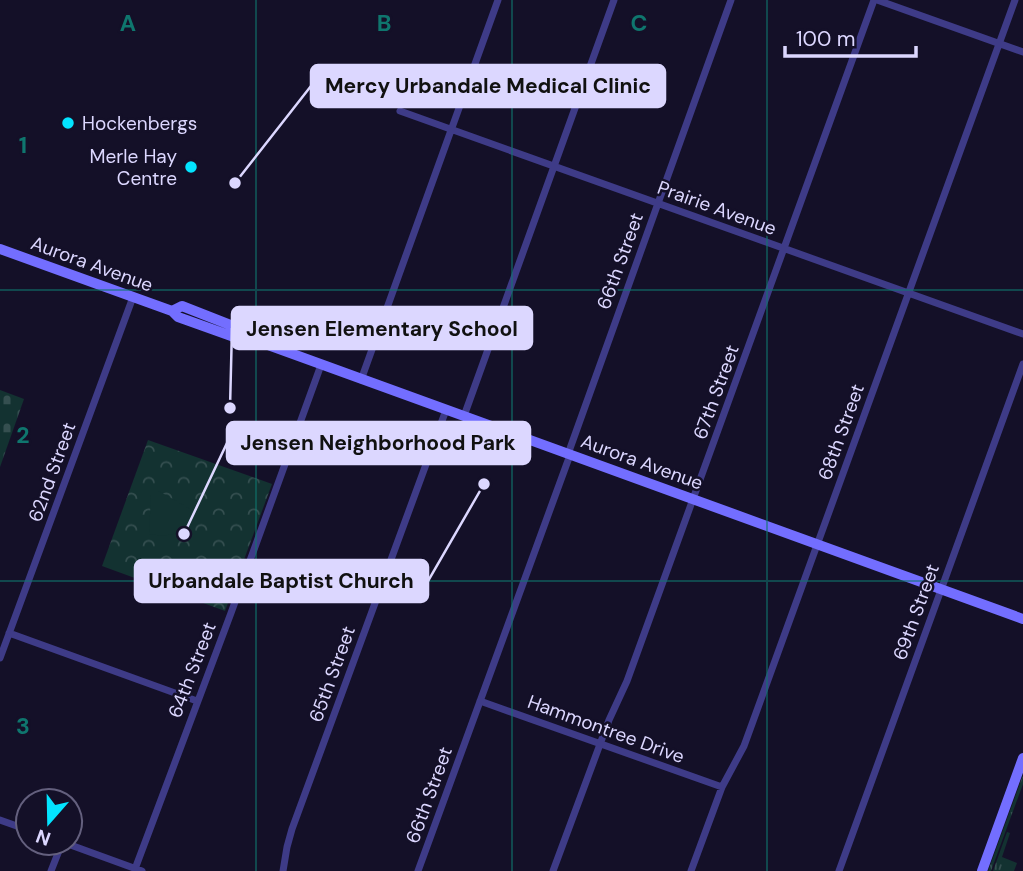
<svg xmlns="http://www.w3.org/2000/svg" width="1023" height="871" font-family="'DM Sans',sans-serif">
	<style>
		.grass { fill: url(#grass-tufts) }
		.cemetery { fill: url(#cemetery-stones) }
		.park { fill: url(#park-crowns) }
		.pitch { fill: #133231 }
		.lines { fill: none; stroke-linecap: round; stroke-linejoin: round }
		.street { stroke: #3e3b87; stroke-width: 7 }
		.secondary { stroke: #736eff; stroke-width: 10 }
		.grid { fill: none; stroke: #0f766e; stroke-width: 2; stroke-opacity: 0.55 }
		.poi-dot { fill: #03e4ff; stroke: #141028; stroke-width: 2.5 }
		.labels { text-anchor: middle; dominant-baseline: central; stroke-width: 5; stroke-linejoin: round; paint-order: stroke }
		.poi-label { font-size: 19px; fill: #dcd7ff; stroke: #141028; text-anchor: start }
		.street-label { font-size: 19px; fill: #dcd7ff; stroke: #141028 }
		.grid-label { font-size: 23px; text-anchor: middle; font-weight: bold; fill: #0f766e; stroke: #141028; stroke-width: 5; stroke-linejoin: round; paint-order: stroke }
		.leader { fill: none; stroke: #dcd7ff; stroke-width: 2.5 }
		.callout-dot { fill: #dcd7ff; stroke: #141028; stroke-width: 2.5 }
		.callout { fill: #dcd7ff; stroke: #dcd7ff; stroke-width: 2.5 }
		.callout-label { font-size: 21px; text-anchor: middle; font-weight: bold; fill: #111 }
	</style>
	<defs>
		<pattern id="grass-tufts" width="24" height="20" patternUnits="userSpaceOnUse" patternTransform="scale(1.75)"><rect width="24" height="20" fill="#133231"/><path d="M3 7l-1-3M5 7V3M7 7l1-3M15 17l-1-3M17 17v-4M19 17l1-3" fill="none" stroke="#354f50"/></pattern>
		<pattern id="cemetery-stones" width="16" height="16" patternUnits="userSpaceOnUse" patternTransform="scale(1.75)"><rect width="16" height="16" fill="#133231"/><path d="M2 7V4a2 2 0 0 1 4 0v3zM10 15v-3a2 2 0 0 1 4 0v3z" fill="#354f50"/></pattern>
		<pattern id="park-crowns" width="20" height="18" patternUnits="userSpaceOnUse" patternTransform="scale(1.75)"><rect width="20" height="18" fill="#133231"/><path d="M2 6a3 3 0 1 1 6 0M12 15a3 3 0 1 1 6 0" fill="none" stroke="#354f50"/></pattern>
	</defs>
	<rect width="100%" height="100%" fill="#141028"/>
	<!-- grass -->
	<path class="grass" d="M1023 775V784L991 871H988Z
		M1007 832 1010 833 1002 857 1017 863 1014 871H993Z"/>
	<!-- cemetery -->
	<path class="cemetery" d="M0 390 24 399 0 467Z"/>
	<!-- park -->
	<path class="park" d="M148 440 272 484 225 611 102 566Z"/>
	<!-- pitch -->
	<path class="pitch" d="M157 490 192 510C183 534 174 538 149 534L151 495Z"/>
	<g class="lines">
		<!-- street -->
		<path class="street" d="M877 0 1023 52
			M400 111 1023 334
			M361 380 498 0
			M464 416 614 0
			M568 454 731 0
			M9 633 197 701
			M0 658 133 297
			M480 701 722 787
			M0 820 28 830
			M65 843 142 871
			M135 869 231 613 321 365
			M51 871 62 843
			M283 871 287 847 292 829 446 410
			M418 871 570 455
			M553 871 609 720 627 681 874 0
			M691 871 722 787 744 746 1015 0
			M839 871 1023 364"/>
		<!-- secondary -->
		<path class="secondary" d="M0 249 172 311 178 317 234 337 249 338 1023 619
			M172 311 182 306 238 328 249 338
			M982 871 1023 758"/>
	</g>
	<!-- grid -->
	<path class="grid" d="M256 0V871M512 0V871M767 0V871M0 290H1023M0 581H1023"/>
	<!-- markers -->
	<g class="poi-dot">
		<circle cx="68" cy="123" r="7"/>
		<circle cx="191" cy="167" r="7"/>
	</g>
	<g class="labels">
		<!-- poi labels -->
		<g class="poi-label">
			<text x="82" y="123">Hockenbergs</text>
			<text x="177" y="156" text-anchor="end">Merle Hay<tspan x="177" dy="22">Centre</tspan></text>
		</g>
		<!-- street labels -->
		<g class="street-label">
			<text transform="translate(717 208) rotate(20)">Prairie Avenue</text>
			<text transform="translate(620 261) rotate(-70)">66th Street</text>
			<text transform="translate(92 264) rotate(20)">Aurora Avenue</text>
			<text transform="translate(716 392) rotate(-70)">67th Street</text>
			<text transform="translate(841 432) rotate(-70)">68th Street</text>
			<text transform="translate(642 462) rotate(20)">Aurora Avenue</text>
			<text transform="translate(52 472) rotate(-70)">62nd Street</text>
			<text transform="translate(916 612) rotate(-70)">69th Street</text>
			<text transform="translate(192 670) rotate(-69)">64th Street</text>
			<text transform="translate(332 674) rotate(-70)">65th Street</text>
			<text transform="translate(606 729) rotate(20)">Hammontree Drive</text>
			<text transform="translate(429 795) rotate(-70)">66th Street</text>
		</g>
	</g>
	<g class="grid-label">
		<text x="128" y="31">A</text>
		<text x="384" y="31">B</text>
		<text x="639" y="31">C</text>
		<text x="23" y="153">1</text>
		<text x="23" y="443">2</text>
		<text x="23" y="734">3</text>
	</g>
	<!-- callouts -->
	<path class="leader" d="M235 183L311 86M230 408L232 328M184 534L227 443M484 484L428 581"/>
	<g class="callout-dot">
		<circle cx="235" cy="183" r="7"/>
		<circle cx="230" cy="408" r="7"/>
		<circle cx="184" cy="534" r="7"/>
		<circle cx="484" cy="484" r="7"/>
	</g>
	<g class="callout">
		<rect x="311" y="65" width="354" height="42" rx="7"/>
		<rect x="232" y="307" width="300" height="42" rx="7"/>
		<rect x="227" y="422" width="303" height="42" rx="7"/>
		<rect x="135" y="560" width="293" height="42" rx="7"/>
	</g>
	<g class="callout-label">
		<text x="488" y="93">Mercy Urbandale Medical Clinic</text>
		<text x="382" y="336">Jensen Elementary School</text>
		<text x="378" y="450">Jensen Neighborhood Park</text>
		<text x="281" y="588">Urbandale Baptist Church</text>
	</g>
	<!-- north arrow -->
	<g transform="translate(49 822) rotate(200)"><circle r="33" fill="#141028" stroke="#64607e" stroke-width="2"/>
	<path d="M0-5L12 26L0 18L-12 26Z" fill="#03e4ff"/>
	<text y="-10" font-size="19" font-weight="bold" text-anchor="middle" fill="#dcd7ff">N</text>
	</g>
	<!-- scale -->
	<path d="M785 46v10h131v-10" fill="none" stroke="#dcd7ff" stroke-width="3.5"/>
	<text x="796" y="46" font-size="21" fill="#dcd7ff" stroke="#141028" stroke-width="5" paint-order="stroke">100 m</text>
</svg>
